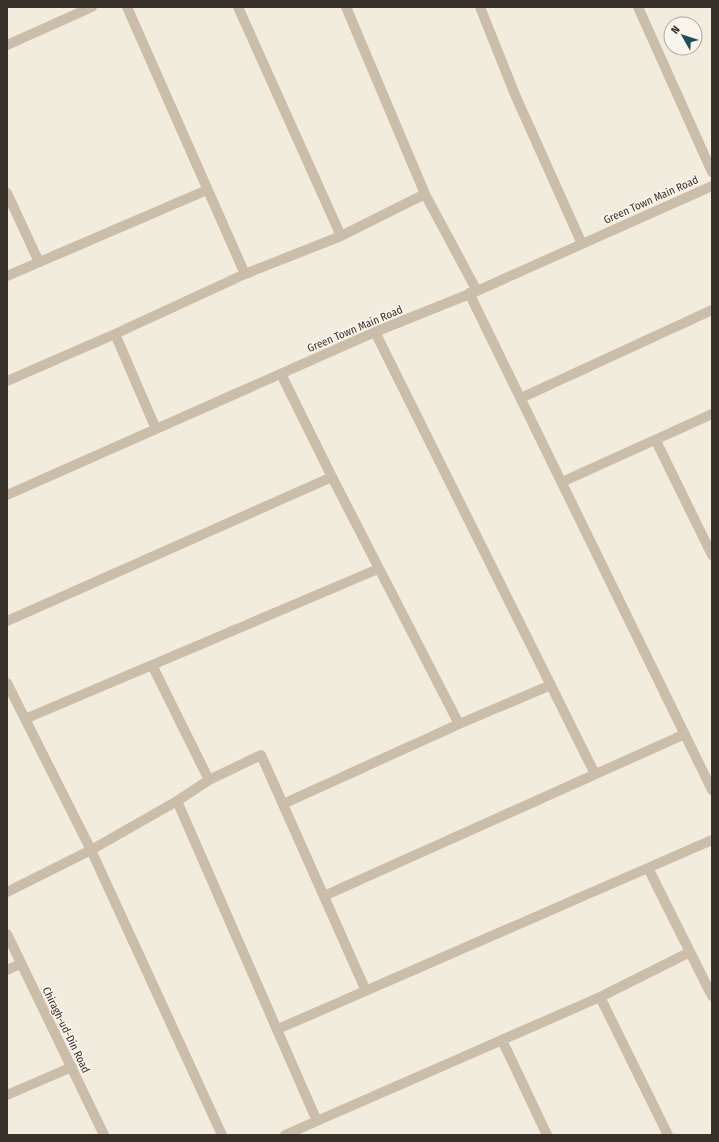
<svg xmlns="http://www.w3.org/2000/svg" width="719" height="1142" font-family="'Fira Sans Condensed',sans-serif">
	<style>
		.lines { fill: none; stroke-linecap: round; stroke-linejoin: round }
		.minor { stroke: #cabeab; stroke-width: 10 }
		.labels { text-anchor: middle; dominant-baseline: central; stroke-width: 3; stroke-linejoin: round; paint-order: stroke }
		.street-label { font-size: 11px; fill: #38312a; stroke: #faf5ec }
	</style>
	<rect width="100%" height="100%" fill="#f2ecdf"/>
	<g class="lines">
		<!-- minor -->
		<path class="minor" d="M127 7 245 274
			M238 7 341 236
			M346 7 425 194 477 291
			M480 7 516 97 582 244
			M638 7 712 172
			M7 45 92 7
			M7 193 39 262
			M7 276 207 190
			M469 293 712 790
			M375 332 595 774
			M115 334 156 429
			M281 374 332 477 459 724
			M7 381 115 334 245 274 341 236 425 194
			M521 398 712 310
			M656 441 712 555
			M562 482 712 414
			M7 495 375 332 477 291 582 244 712 186
			M7 621 332 477
			M7 683 91 850 222 1135
			M25 719 378 569
			M209 780 261 755 366 991
			M177 801 317 1121
			M283 804 459 724 551 685
			M648 868 712 996
			M7 892 91 850 177 801 209 780 152 665
			M324 896 685 734
			M7 934 104 1135
			M7 970 20 964
			M600 997 668 1135
			M278 1029 712 840
			M502 1040 547 1135
			M7 1095 72 1067
			M285 1135 600 997 690 952"/>
	</g>
	<g class="labels">
		<!-- street labels -->
		<g class="street-label">
			<text transform="translate(651 200) rotate(-24)">Green Town Main Road</text>
			<text transform="translate(355 329) rotate(-23)">Green Town Main Road</text>
			<text transform="translate(66 1030) rotate(64)">Chiragh-ud-Din Road</text>
		</g>
	</g>
	<!-- border -->
	<rect width="719" height="1142" fill="none" stroke="#38312a" stroke-width="16"/>
	<!-- north arrow -->
	<g transform="translate(683 36) rotate(309)"><circle r="19" fill="#faf5ec" stroke="#aca79e"/>
	<path d="M0-3L7 15L0 10L-7 15Z" fill="#214e59"/>
	<text y="-6" font-size="11" font-weight="bold" text-anchor="middle" fill="#38312a">N</text>
	</g>
</svg>
